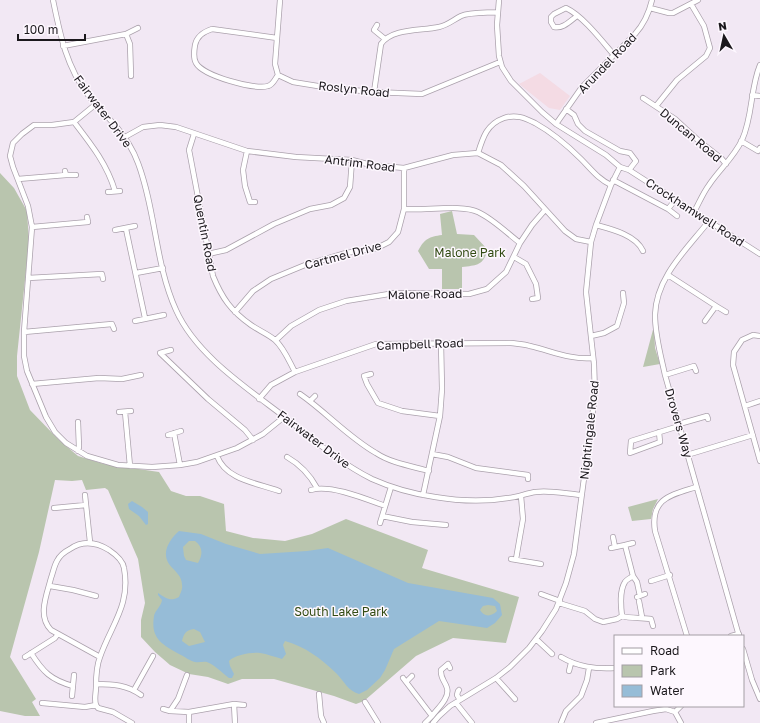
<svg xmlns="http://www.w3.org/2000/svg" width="760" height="723" font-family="'Golos Text',sans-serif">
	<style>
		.commercial { fill: #f4dbe4 }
		.green { fill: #b9c5ae }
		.water { fill: #96bcd7; fill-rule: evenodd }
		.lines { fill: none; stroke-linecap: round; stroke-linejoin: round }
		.minor-casing { stroke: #aba1ac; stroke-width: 6 }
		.minor { stroke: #fff; stroke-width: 4.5 }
		.labels { text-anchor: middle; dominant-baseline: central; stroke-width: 3; stroke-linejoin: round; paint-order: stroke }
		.street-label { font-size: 12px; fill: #1b181c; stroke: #fdf7fe }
		.park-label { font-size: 12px; fill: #324b13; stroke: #fdf7fe }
	</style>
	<rect width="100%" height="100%" fill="#f2e8f4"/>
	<!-- commercial -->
	<path class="commercial" d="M540 73 570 96 560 110 549 108 519 84Z"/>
	<!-- green -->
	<path class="green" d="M0 173 14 188 27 211 29 242 17 356V376L30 410 59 440 78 456 104 464 159 472 171 491 186 496H200L224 504 226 531 253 538 285 541 312 534 346 519 428 550 422 568 519 597 506 643 453 638 416 656 364 701 356 704 334 696 274 679H242L228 684 208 677 189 674 170 665 155 652 141 637V620L145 603 138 559 108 490 105 488 86 490 82 480 72 481 55 480 39 552 10 657 36 699 32 702 40 716H25L0 711Z
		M452 211 457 234 474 235 488 250C482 266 478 265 462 267V289H442V269H429L418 251C425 238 429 237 442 235L440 214Z
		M654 326 655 348 660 364 643 367Z
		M658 499 653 509 651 519 632 521 628 507Z"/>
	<!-- water -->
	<path class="water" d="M132 501 142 507 148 512V524L146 525 139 516 129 509 128 504Z
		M179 531 201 534 226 544 260 554 307 551 328 548 408 583 493 598 500 604 502 615 495 623 487 628 439 621 394 649 385 670 380 678 367 690 359 694C348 691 344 681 336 673 320 658 306 647 285 641L283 645 286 654 282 659C275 657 267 654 260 653 251 652 235 655 229 661L230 666 234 674 232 678H229C221 672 216 666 207 662 203 661 199 663 195 662 190 661 185 657 181 655 164 645 150 640 154 616 155 610 161 607 162 600L158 595V593C166 598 170 602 179 597 180 594 183 589 182 585 182 575 174 571 169 564 161 552 170 539 179 531ZM189 541H195C203 547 203 554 198 563L186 560 184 556 183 547ZM488 605 495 606 497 611C491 617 484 617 480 610L483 606ZM194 629 200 632 205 642 189 646 182 641C184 633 186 630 194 629Z"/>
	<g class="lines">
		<defs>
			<path id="minor" d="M53 0C60 34 66 66 88 95 96 106 106 115 115 125 125 137 133 149 138 163 156 211 155 264 176 310 196 355 247 388 286 418 314 440 340 463 372 479 392 488 414 494 435 497 459 501 484 502 508 498 518 497 527 493 536 492 551 490 566 494 581 495
				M280 0 275 64 278 75 293 82 330 88 374 92 422 94 500 62
				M499 0 497 25 499 56 502 67 511 81 542 112 556 124 606 155 620 167 629 170 760 254
				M650 8 669 13H673L698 0
				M577 16C570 21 563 29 554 27L551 22V17L554 14 566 8C583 16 602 41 614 55
				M377 25 374 30 385 39
				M126 34 130 44 131 76
				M277 38 212 29C203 32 197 36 195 45 194 51 193 58 196 63 203 76 255 90 268 86 273 85 275 79 278 75
				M63 46 126 34 138 28
				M374 92 381 44C392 28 421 31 439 27 448 25 453 20 461 16 470 12 488 13 498 12
				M752 95 760 96
				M643 98 675 119 699 141 721 158 726 164
				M96 104 74 122 52 125H34L22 134 13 143 10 156 13 167 28 206 32 227 24 332V356L27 371 46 417 55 432 66 443 87 456 118 465 152 467 180 465 197 462 237 448 263 434 284 417
				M656 106 677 80 706 56 710 48 704 26 691 4
				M566 109 574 115 578 124 585 131 620 151 630 153 636 161 629 170
				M74 122C91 144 107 164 115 191
				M556 124 582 87 635 34C644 24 649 13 652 0
				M194 134 189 150 190 155 213 276C222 298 231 311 251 325 258 330 268 334 275 340 284 348 289 361 295 372
				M125 137 143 127 160 125 176 127 247 151 296 157 352 160 371 165 404 168 453 155 478 153 501 165 524 186 565 231 576 239 591 242
				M741 141 758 151 760 148
				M247 151 243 170 245 186 250 202H255
				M478 153C483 137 487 124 504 118 516 114 525 118 535 123 553 133 567 145 581 159 591 169 598 179 611 185
				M66 175H76
				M18 179 66 175 65 171
				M613 180 668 209 677 216
				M108 192 120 191
				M404 209C424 211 462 204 478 212 493 219 507 233 520 243
				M668 209 672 204
				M694 212C699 203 703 193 709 185 719 170 734 157 742 140 753 116 750 89 760 65
				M709 221C687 249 656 277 655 315 655 336 661 356 665 375L739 636
				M596 225C611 229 636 235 643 251
				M32 227 88 222 87 217
				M126 229 145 318
				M115 230 135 226
				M208 254 226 250 274 224 310 209 331 205 344 198 350 187 352 160
				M514 257 526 264 536 284 538 298 532 299
				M136 273 163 268
				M668 275 716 306 705 321
				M28 278 102 274 103 279
				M716 306 726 312
				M235 312 253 291 271 279 305 265 346 253 377 248 389 242 398 232 404 209V168
				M135 321 164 315
				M24 332 112 324 114 329
				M591 336 604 333 617 326 624 303 623 293
				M760 336 753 335 742 340 734 352 733 365 760 461
				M276 340 291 326 319 310 346 301 395 293 469 294 487 289 506 272 520 243 532 225 545 210
				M171 350 160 353 208 399 245 430 253 440
				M371 374 364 376 367 384 378 403 402 411 440 416
				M665 375 694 366 696 371
				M32 384 99 378 122 379 141 375
				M300 394C326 412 348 437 376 453 391 463 411 466 429 471
				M259 399 271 385 295 372 376 344 511 343C518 344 524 344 530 346 552 351 570 360 593 358
				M310 401 315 396
				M745 406 760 401
				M119 412 131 411
				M125 412 130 466
				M679 424 707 416 708 419
				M659 432 660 442 630 453 631 441 679 426
				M174 433 180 465
				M168 435 181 431
				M78 451 79 447 78 422
				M432 454 448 457 476 468 528 475V479
				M687 455 753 435
				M217 456C226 480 257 483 279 491
				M287 457C301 465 310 475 317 488
				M311 490C330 484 366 499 385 506
				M85 495 90 542
				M423 495 440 416 442 389 441 343
				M54 508 86 505
				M382 516 412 522 446 525
				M380 523 391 487
				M613 537 615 547
				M625 545 633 543
				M611 548 625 545 633 576 637 582 640 596
				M511 559 541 564
				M516 559 523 519 521 496
				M651 581 670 575
				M50 586 73 590 96 596
				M541 594 560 601
				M637 597 645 594
				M639 601 642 617
				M559 603 585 611 595 619 603 622 617 619 622 616C631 619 641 617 651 619L653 626
				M622 616C621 607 619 591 625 582 626 580 630 578 633 576
				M687 636 655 531C650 498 671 495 696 487
				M731 636 739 634
				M536 639 552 654
				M743 649 752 680 760 699
				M31 653C43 672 51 680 73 686
				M25 657 55 638 58 634
				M561 657C578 667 595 669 615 668
				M569 671 571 663
				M187 675 178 699 170 711 189 712
				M403 678 432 716 425 723
				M496 678 515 699
				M406 682 412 676
				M96 684C113 684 127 685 141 695
				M134 690 153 656
				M459 690 458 691 457 695 460 700
				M319 694 321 716 324 723
				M72 696 74 675
				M365 702 378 723
				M42 703 85 707 96 705
				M456 703 472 723
				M234 704 235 723
				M96 705C94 699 96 693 96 687 96 677 96 667 100 657 111 625 131 605 124 568 123 561 115 554 109 550 96 542 83 540 70 549 64 552 60 555 57 561 54 566 53 573 51 578 47 594 37 616 51 630L100 657
				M96 705 98 708 113 712 132 723
				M163 709 170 711
				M675 712 681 706
				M432 716C437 709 450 698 447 688 445 681 440 678 441 670L448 664 450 668
				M189 723V712L234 704 244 705
				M433 723 439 716 450 706 496 678 510 667 529 648 542 631 556 609 566 583 574 554 595 395 594 364 586 292 591 242 596 225 611 185 620 167
				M561 723 566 711 581 696 587 680 589 668
				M596 723 653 711 666 709 675 712 681 723"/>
		</defs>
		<!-- minor casing -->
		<use href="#minor" class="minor-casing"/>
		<!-- minor -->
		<use href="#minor" class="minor"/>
	</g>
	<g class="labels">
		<!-- street labels -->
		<g class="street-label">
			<text transform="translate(607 63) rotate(-46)">Arundel Road</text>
			<text transform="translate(354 89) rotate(6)">Roslyn Road</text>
			<text transform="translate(103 111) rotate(53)">Fairwater Drive</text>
			<text transform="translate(691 135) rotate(40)">Duncan Road</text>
			<text transform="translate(360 163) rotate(7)">Antrim Road</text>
			<text transform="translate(695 212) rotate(33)">Crockhamwell Road</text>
			<text transform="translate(205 233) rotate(79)">Quentin Road</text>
			<text transform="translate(343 255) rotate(-15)">Cartmel Drive</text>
			<text transform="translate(425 294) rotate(-1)">Malone Road</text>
			<text transform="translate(420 344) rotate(-2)">Campbell Road</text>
			<text transform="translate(679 423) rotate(74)">Drovers Way</text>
			<text transform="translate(589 430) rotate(-84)">Nightingale Road</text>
			<text transform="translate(314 439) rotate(37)">Fairwater Drive</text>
		</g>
		<!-- park labels -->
		<g class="park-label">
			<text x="470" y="252">Malone Park</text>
			<text x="341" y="611">South Lake Park</text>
		</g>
	</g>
	<!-- legend -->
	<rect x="614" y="635" width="130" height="72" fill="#fdf7fe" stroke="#a39ea4"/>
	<rect x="622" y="648" width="20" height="6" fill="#ffffff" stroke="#a39ea4"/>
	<text x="650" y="655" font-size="12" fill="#1b181c">Road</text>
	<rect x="622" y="665" width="20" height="12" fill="#b9c5ae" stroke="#a39ea4"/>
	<text x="650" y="675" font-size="12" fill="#1b181c">Park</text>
	<rect x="622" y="685" width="20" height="12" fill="#96bcd7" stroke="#a39ea4"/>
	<text x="650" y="695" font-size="12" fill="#1b181c">Water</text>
	<!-- north arrow -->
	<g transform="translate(724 36) rotate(351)" stroke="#fdf7fe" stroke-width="3" paint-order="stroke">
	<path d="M0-3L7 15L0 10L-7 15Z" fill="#1b181c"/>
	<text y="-6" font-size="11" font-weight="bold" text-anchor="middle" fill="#1b181c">N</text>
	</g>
	<!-- scale -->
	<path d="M18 34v6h67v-6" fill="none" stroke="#1b181c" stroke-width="2"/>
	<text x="24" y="34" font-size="12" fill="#1b181c" stroke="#fdf7fe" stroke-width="3" paint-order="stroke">100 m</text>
</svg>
